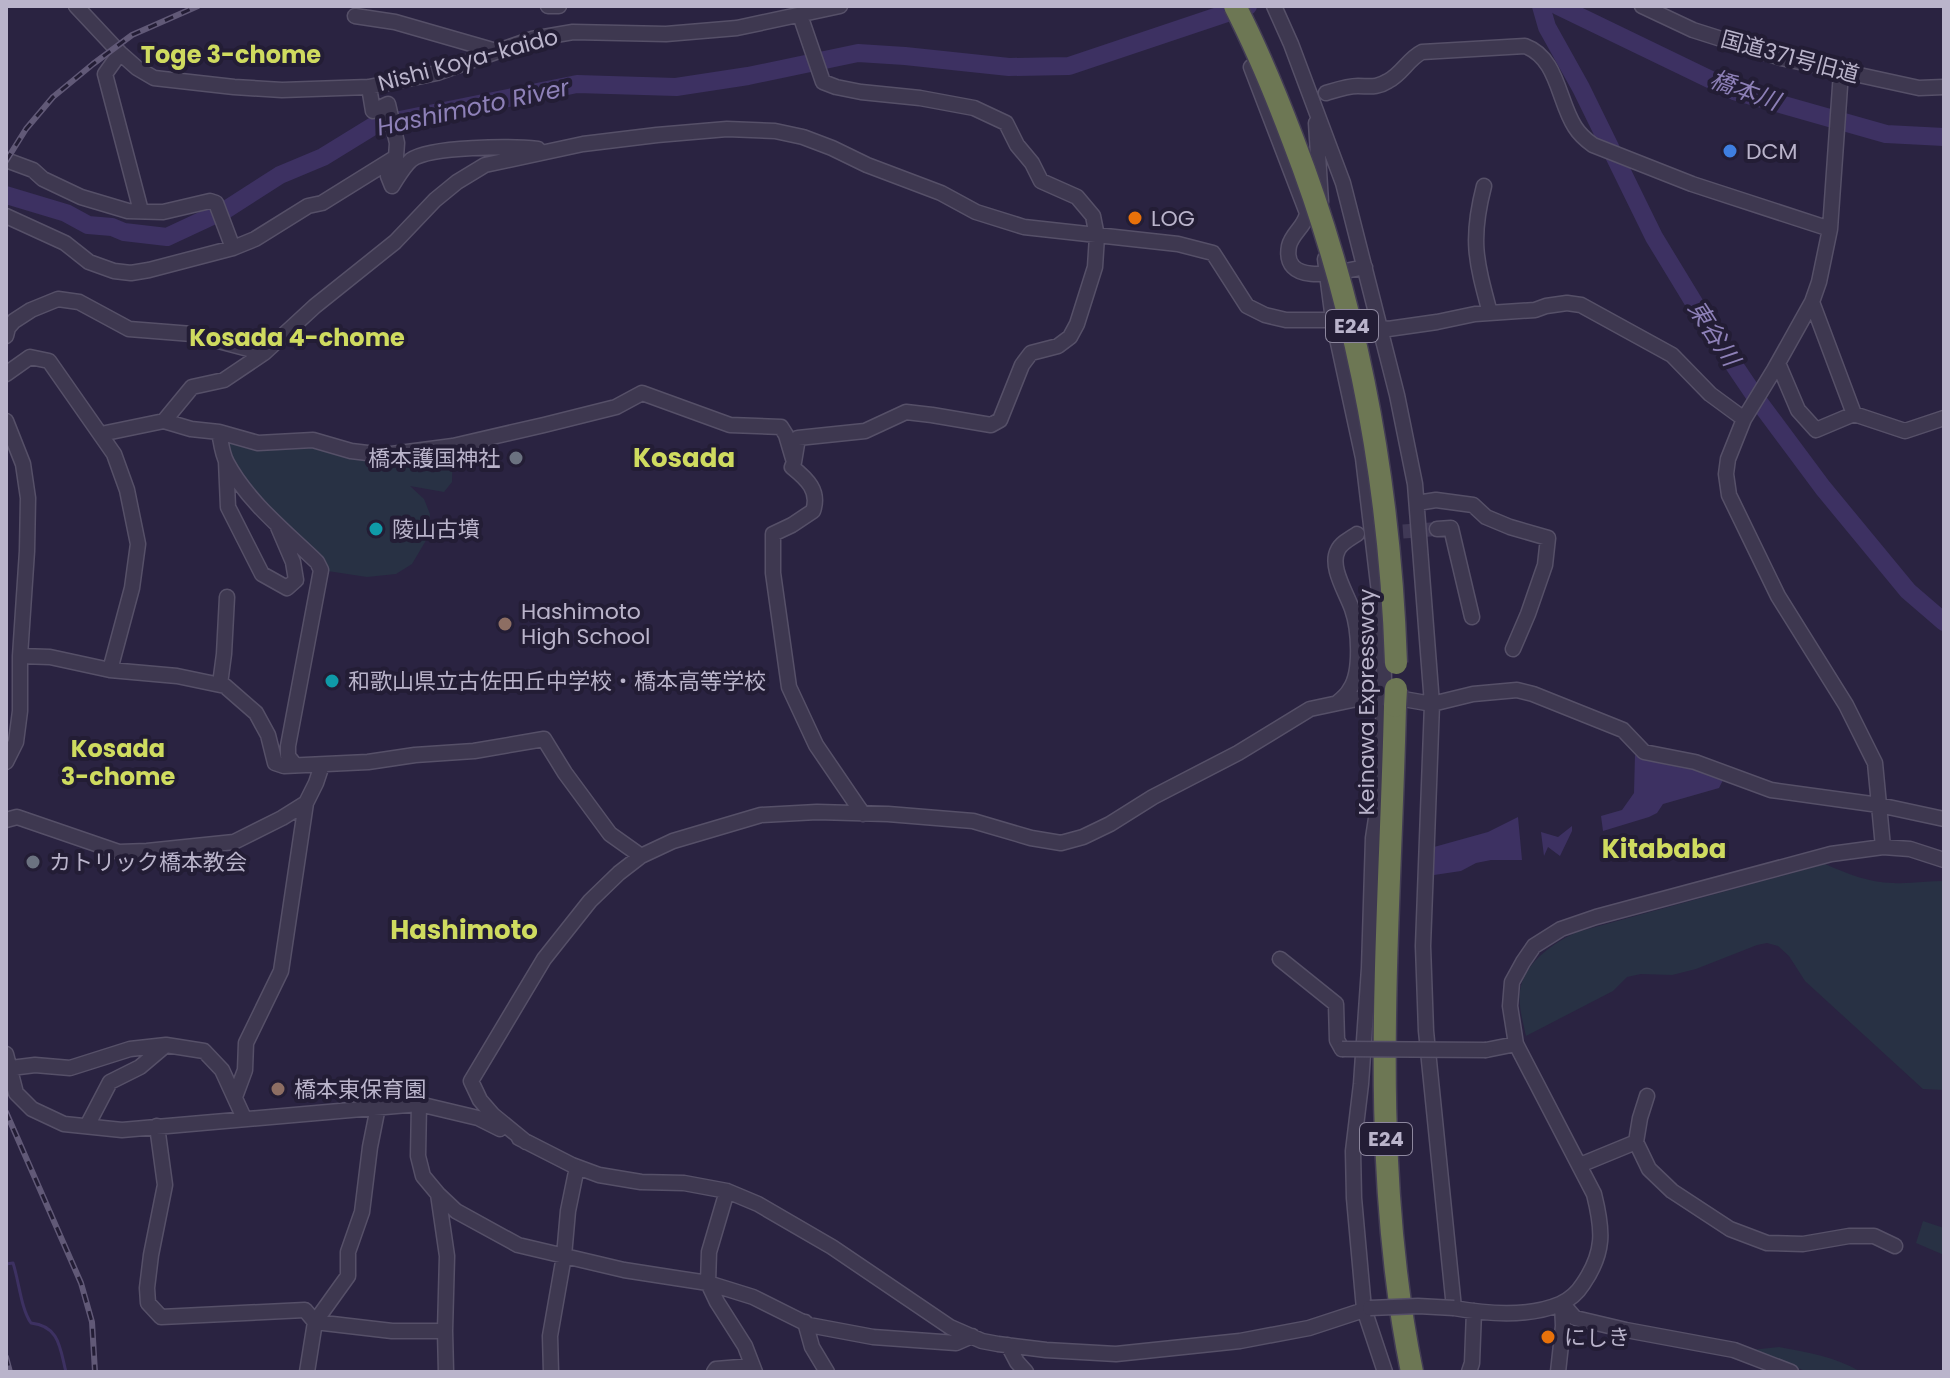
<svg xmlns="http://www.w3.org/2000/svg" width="1950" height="1378" font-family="Poppins,'Noto Sans JP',sans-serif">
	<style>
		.green { fill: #283144 }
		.water { fill: #3d3162 }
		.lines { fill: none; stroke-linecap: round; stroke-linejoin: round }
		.stream { stroke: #3d3162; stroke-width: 3 }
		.river { stroke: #3d3162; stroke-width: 18 }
		.minor-tunnel { stroke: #403956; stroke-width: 14; stroke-dasharray: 14 7; stroke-linecap: butt }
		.minor-casing { stroke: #565068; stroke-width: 17 }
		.highway-casing { stroke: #433d55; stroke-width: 25 }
		.minor { stroke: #3e3850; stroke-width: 14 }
		.highway { stroke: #6d7754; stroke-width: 22 }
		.rail-casing { stroke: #615977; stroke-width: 6 }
		.rail { stroke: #231d35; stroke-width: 3; stroke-dasharray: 9; stroke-linecap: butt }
		.minor-bridge-casing { stroke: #565068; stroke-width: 17; stroke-linecap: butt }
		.highway-bridge-casing { stroke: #433d55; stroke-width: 25; stroke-linecap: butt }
		.minor-bridge { stroke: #3e3850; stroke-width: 14 }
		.highway-bridge { stroke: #6d7754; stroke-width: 22 }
		.shop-dot { fill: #3f7fe0; stroke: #231d35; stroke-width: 3 }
		.food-dot { fill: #e8710a; stroke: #231d35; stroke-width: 3 }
		.worship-dot { fill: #6b7280; stroke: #231d35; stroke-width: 3 }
		.culture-dot { fill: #0f9aa8; stroke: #231d35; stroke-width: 3 }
		.education-dot { fill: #8d6e63; stroke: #231d35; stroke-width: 3 }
		.labels { text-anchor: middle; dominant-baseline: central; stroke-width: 8; stroke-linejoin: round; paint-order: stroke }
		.shield { fill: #231d35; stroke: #8d879e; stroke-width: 2 }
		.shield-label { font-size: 20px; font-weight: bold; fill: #bab4cb }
		.street-label { font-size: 22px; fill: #bab4cb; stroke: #231d35 }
		.poi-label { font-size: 22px; fill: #bab4cb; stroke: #231d35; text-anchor: start }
		.neighbourhood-label { font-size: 24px; font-weight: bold; fill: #cfdb5f; stroke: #231d35 }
		.water-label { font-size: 24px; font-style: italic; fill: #8e81b8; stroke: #231d35 }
		.quarter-label { font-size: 26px; font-weight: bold; fill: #cfdb5f; stroke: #231d35 }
	</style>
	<rect width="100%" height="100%" fill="#2a2341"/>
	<!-- green -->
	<path class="green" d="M219 432 258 443 313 440 351 451 453 446 452 482 444 492 410 486 424 499 430 514 428 537 412 564 396 574 367 577 321 570 226 461Z
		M1825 864C1846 873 1869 883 1893 883 1910 884 1927 881 1944 881V1090L1923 1089 1805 981 1789 956 1778 946 1767 943 1757 945 1696 969 1672 975 1641 974 1627 977 1613 991 1526 1036C1523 1022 1518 1005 1520 991 1523 964 1554 942 1577 932Z
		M1923 1221 1944 1228V1255L1916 1243Z
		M1779 1347C1807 1352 1836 1357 1861 1372H1808L1751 1350Z"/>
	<!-- water -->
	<path class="water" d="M1635 755 1687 764 1725 776 1719 788 1663 804 1657 813 1649 817 1603 831 1601 816 1622 810 1634 793Z
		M1518 817 1522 860H1491L1476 863 1461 871 1434 875V847L1488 832Z
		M1572 826V831L1560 856 1548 847 1544 856 1541 832 1558 837Z"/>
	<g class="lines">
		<!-- stream -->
		<path class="stream" d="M6 1264 13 1263C19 1281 21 1309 31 1323 60 1326 60 1349 66 1372"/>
		<!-- river -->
		<path class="river" d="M1541 6 1547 27 1581 88 1654 237 1713 334 1759 402 1823 488 1908 591 1944 622
			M1558 6 1734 91 1886 134 1944 137
			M6 195 66 213 88 225 112 227 124 232 167 237 227 209 280 175 323 157 375 125 577 84 676 87 748 76 858 53 905 56 1009 67 1069 66 1248 6"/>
		<!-- minor-tunnel -->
		<path class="minor-tunnel" d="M1382 533 1437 529"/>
		<defs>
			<path id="minor" d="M76 6 120 53 137 68 154 78 234 87 282 90 369 87 437 73 532 39 573 32 666 34 737 28 840 6
				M548 6H559
				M1274 6 1291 44 1343 183 1397 395 1415 484 1432 704 1423 946 1426 1031 1454 1308C1487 1314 1529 1317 1560 1304 1569 1300 1578 1292 1583 1284 1605 1252 1603 1230 1594 1194L1516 1044 1510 1006 1512 982 1523 962 1534 946 1561 929 1596 917 1831 854 1883 847 1910 849 1944 860
				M1642 6 1693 30 1781 58 1919 88 1944 87
				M355 16 395 22 496 51
				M120 53 105 74 141 211
				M1251 67 1307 213C1305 227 1292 233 1289 246 1281 289 1344 271 1365 267
				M1841 72 1830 229 1819 282 1812 302 1774 370 1744 419 1728 459 1726 474 1729 495 1778 596 1846 705 1875 763 1883 847
				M1326 93C1336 90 1347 86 1358 86 1370 86 1377 88 1388 81 1402 74 1408 59 1422 52L1525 46C1558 58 1558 101 1575 127 1580 135 1586 140 1593 145L1692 184 1830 229
				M1316 123 1321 202
				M396 157 388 176 392 186C398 177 403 167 411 160 430 146 513 146 538 149
				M6 160 33 170 43 179 81 197 128 211 163 212 210 201 216 203 233 248
				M1484 186C1470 240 1476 261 1490 313
				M6 216 65 243 89 262 114 271 131 273 149 270 233 248 255 239 308 206 322 203 396 157 397 143 388 104 373 111 369 87
				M1325 259 1333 320 1363 458 1383 626 1384 682 1382 779 1373 838 1369 968 1361 1084 1353 1151 1354 1198 1364 1309 1385 1372
				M1812 302 1854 414 1905 431 1944 418
				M6 336 8 328 14 321 31 310 58 299 79 302 129 329 192 334 264 353 315 306 395 242 435 200 457 182 485 165 583 144 657 135 727 129 775 131 803 137 832 148 867 165 941 193 976 212 1024 227 1178 244 1213 253 1247 306 1265 315 1286 320H1333L1388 329 1437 322 1475 314 1535 310 1546 306 1567 303 1581 305 1672 355 1710 394 1744 419
				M1778 363 1798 410 1816 430 1854 414
				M6 374 30 357 49 361 114 454 127 490 138 544 132 588 110 670
				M6 421 23 464 28 498 27 551 20 656V711L16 742 6 762
				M164 421 192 387 224 380 264 353
				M219 432C221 442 222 454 227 463 248 502 286 532 317 562L321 570 288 746V756L295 765
				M101 434 164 421 191 429 219 432 258 443 313 440 351 451 384 455 453 446 544 425 616 407 642 393 730 425 781 427 786 435 794 462 798 438 865 431 906 412 932 415 991 425 1000 420 1022 365 1031 353 1058 346 1070 337 1077 324 1095 267 1097 236 1093 216 1077 197 1041 181 1032 163 1017 145 1006 123 974 108 920 98 861 92 836 87 823 82 800 15
				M226 461 228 507 262 574 287 588 296 580 293 562 278 527
				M794 462 792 467C807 479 820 491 813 511L792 525 773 534V573L789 687 816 745 863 814
				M1417 503 1436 500 1473 505 1486 517 1510 527 1548 538 1545 565 1528 614 1513 649
				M1437 529 1451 528 1472 617
				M20 656 50 657 110 670 177 676 225 686 256 713 268 735 275 763 284 766 368 762 415 755 474 751 544 739 565 773 610 834 641 856
				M220 684 224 654 227 597
				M1337 703C1342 699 1347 695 1350 689 1362 671 1359 629 1352 609 1346 592 1329 566 1338 550 1341 543 1351 538 1357 534
				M6 820 17 817 119 852 147 851 234 842 282 818 306 803 316 783 322 765
				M1280 959 1336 1004 1337 1040 1342 1049
				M1486 1050 1516 1044
				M6 1054 16 1093 32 1109 64 1124 122 1130 419 1104 478 1118 500 1129
				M11 1068 35 1065 70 1068 130 1049 166 1045
				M235 1097 245 1070 246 1043 281 971 306 803
				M419 1104 418 1156 423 1176 438 1194 456 1211 518 1245 624 1270 708 1283 753 1297 809 1325 873 1337 956 1343 972 1336
				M87 1126 110 1082 140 1067 166 1045 204 1051 222 1070 244 1118
				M157 1126 165 1185 151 1255 147 1288 148 1303 161 1317 305 1310 315 1322 392 1331H445
				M519 1138 572 1165 599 1175 641 1182 684 1183 727 1191 758 1204 832 1247 950 1327 982 1341 998 1344 1046 1350 1116 1354 1240 1341 1309 1328 1370 1308
				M526 1142 493 1115 480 1100 471 1081 544 959 590 901 619 873 641 856 673 841 761 815 817 812 888 814 973 821 1031 838 1061 843 1083 837 1110 824 1153 797 1238 753 1310 709 1357 699 1392 697 1432 704 1473 694 1517 690 1533 694 1623 730 1644 752 1695 762 1771 790 1879 805 1944 819
				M1636 1142 1649 1169 1672 1191 1730 1229 1767 1243 1803 1244 1849 1236H1874L1895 1246
				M1580 1165 1636 1142 1640 1118 1647 1096
				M727 1191 709 1252 708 1283 717 1302 745 1346 755 1372
				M438 1194 447 1256 445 1331 446 1372
				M1562 1303 1575 1318 1626 1330 1734 1350 1791 1372
				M805 1322 812 1347 827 1372
				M1008 1345 1017 1362 1026 1372
				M307 1372 315 1322 348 1276V1252L362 1212 370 1147 378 1107
				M551 1372 550 1336 564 1256 568 1211 577 1167
				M714 1372 716 1369 752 1366
				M1469 1372 1472 1363 1474 1311
				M1558 1372 1563 1326 1562 1303"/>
			<path id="highway" d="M1395 706C1390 927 1367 1153 1412 1372"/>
		</defs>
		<!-- minor casing -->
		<use href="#minor" class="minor-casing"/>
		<!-- highway casing -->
		<use href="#highway" class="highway-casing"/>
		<!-- minor -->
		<use href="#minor" class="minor"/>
		<!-- highway -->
		<use href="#highway" class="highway"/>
		<defs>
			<path id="rail" d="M6 161 26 129 53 97 93 64 132 35 198 6
				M6 1112 81 1283 92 1322 95 1372
				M6 1357 10 1372"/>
		</defs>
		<!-- rail casing -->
		<use href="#rail" class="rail-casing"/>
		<!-- rail -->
		<use href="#rail" class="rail"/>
		<defs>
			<path id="minor-bridge" d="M1342 1049 1486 1050
				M1370 1308 1418 1306 1454 1308"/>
			<path id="highway-bridge" d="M1235 6C1257 49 1276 95 1293 140 1358 308 1390 484 1396 663
				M1395 706 1396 689"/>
		</defs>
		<!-- minor-bridge casing -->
		<use href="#minor-bridge" class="minor-bridge-casing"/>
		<!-- highway-bridge casing -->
		<use href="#highway-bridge" class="highway-bridge-casing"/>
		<!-- minor-bridge -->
		<use href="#minor-bridge" class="minor-bridge"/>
		<!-- highway-bridge -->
		<use href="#highway-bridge" class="highway-bridge"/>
	</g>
	<!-- markers -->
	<circle class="shop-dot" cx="1730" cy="151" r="8"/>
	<g class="food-dot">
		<circle cx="1135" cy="218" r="8"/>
		<circle cx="1548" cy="1337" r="8"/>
	</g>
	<g class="worship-dot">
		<circle cx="516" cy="458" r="8"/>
		<circle cx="33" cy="862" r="8"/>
	</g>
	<g class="culture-dot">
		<circle cx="376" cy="529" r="8"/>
		<circle cx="332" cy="681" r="8"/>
	</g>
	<g class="education-dot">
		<circle cx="505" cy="624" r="8"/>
		<circle cx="278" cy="1089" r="8"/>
	</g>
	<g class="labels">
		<!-- shield labels -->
		<g class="shield">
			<rect x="1326" y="310" width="52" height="32" rx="6"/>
			<rect x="1360" y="1123" width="52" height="32" rx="6"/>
		</g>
		<g class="shield-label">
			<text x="1352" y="326">E24</text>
			<text x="1386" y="1139">E24</text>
		</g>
		<!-- street labels -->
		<g class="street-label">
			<text transform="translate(1790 57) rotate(15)">国道371号旧道</text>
			<text transform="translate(468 60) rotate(-15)">Nishi Koya-kaido</text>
			<text transform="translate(1366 702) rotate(-90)">Keinawa Expressway</text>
		</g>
		<!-- poi labels -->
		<g class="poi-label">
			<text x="1746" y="151">DCM</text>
			<text x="1151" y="218">LOG</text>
			<text x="500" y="458" text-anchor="end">橋本護国神社</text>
			<text x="392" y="529">陵山古墳</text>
			<text x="521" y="611">Hashimoto<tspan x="521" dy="25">High School</tspan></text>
			<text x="348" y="681">和歌山県立古佐田丘中学校・橋本高等学校</text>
			<text x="49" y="862">カトリック橋本教会</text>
			<text x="294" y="1089">橋本東保育園</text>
			<text x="1564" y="1337">にしき</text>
		</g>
		<!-- neighbourhood labels -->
		<g class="neighbourhood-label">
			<text x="231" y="54">Toge 3-chome</text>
			<text x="297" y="337">Kosada 4-chome</text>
			<text x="118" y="748">Kosada<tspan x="118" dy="28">3-chome</tspan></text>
		</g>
		<!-- water labels -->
		<g class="water-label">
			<text transform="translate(1745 90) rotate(20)">橋本川</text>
			<text transform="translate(473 107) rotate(-12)">Hashimoto River</text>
			<text transform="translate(1714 333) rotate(57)">東谷川</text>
		</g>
		<!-- quarter labels -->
		<g class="quarter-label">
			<text x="684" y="458">Kosada</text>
			<text x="1664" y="849">Kitababa</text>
			<text x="464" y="930">Hashimoto</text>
		</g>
	</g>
	<!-- border -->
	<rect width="1950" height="1378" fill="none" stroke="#bab4cb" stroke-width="16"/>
</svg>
